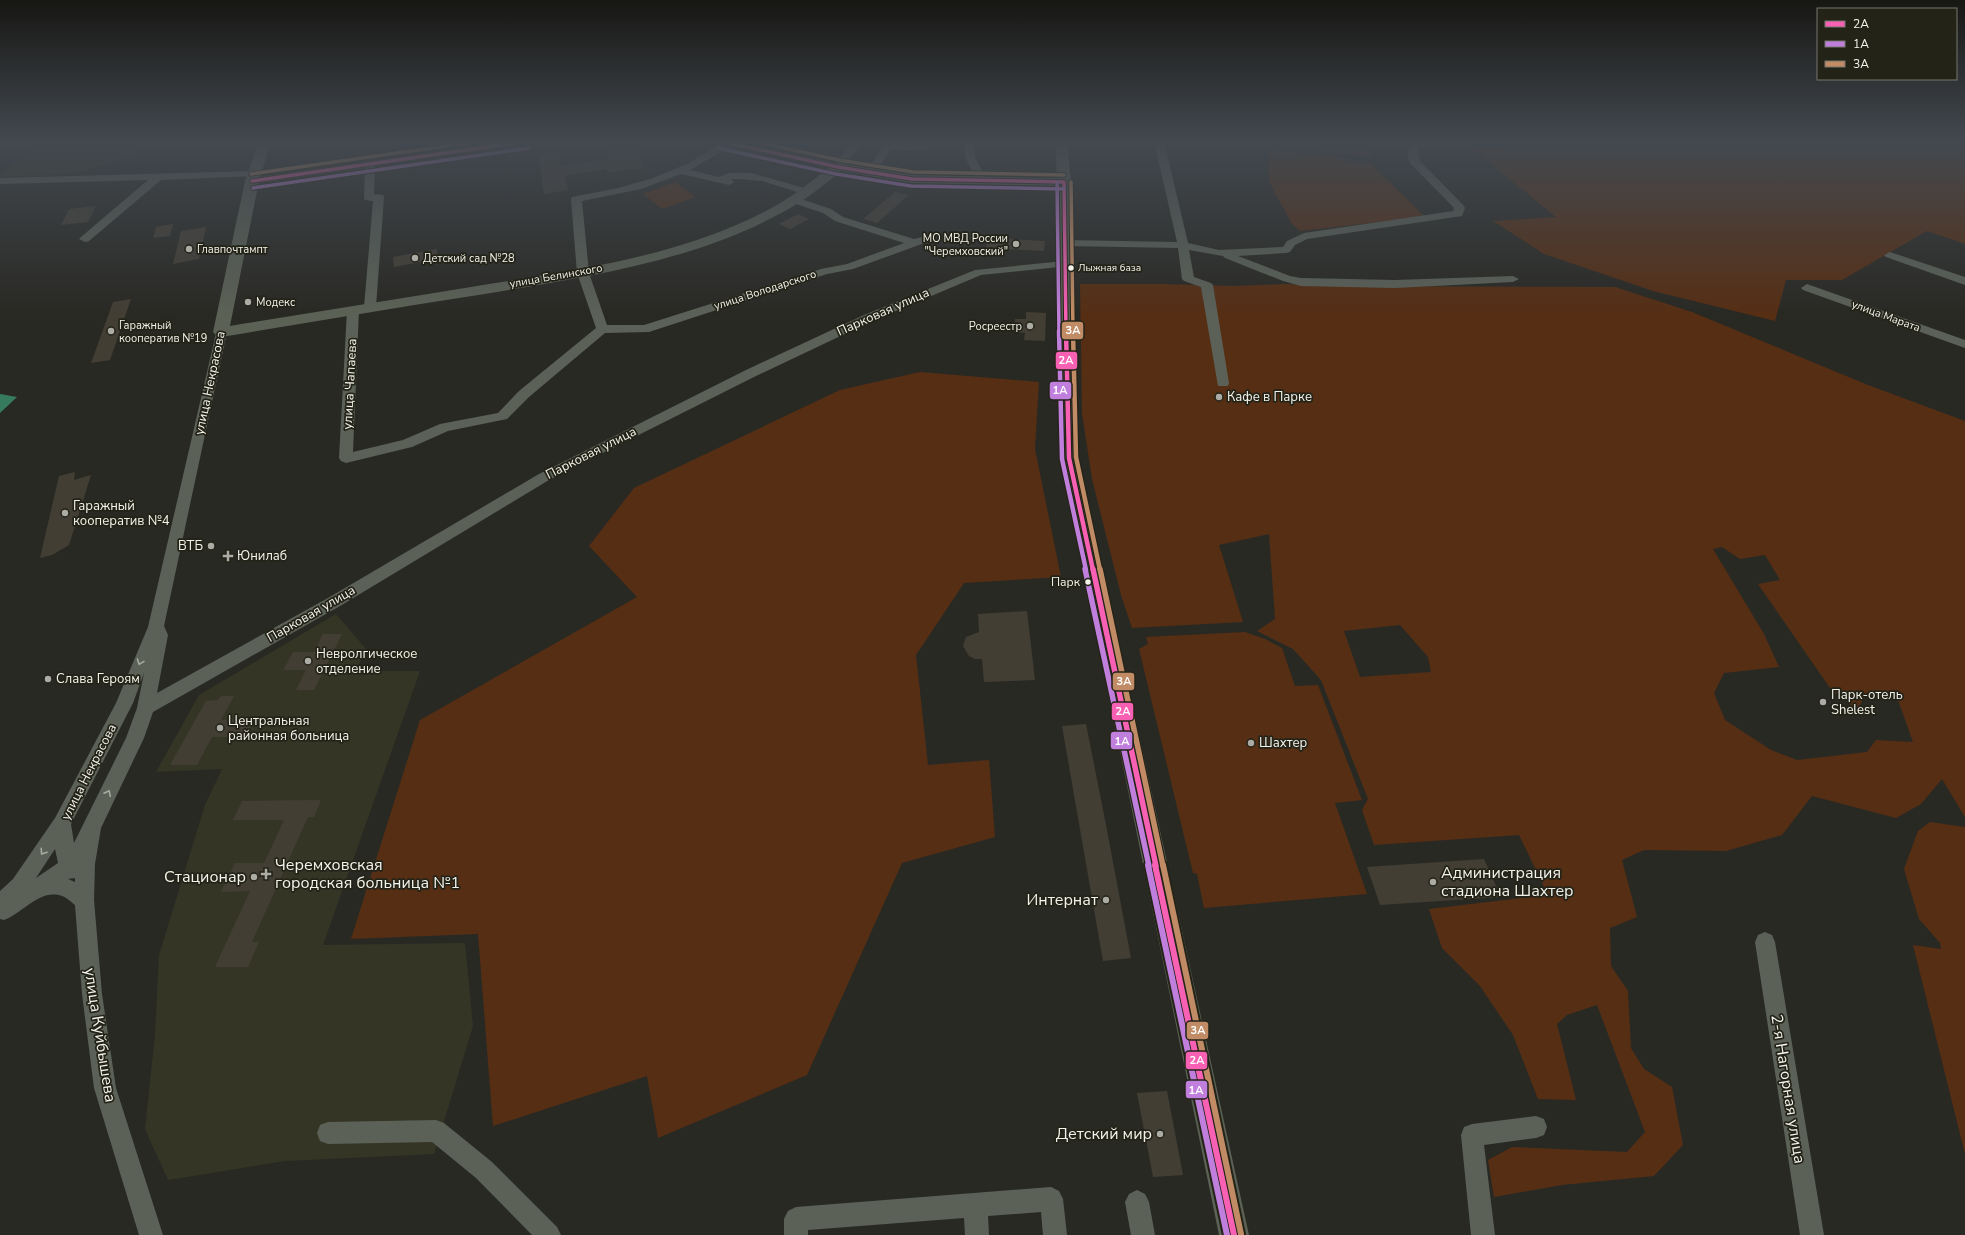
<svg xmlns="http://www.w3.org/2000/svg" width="1965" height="1235" font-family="'Nunito Sans',sans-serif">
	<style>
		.built { fill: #353525 }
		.green { fill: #562e14; fill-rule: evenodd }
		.water { fill: #377b5f }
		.building { fill: #433e34 }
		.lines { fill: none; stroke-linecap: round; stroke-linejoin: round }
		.minor { fill: #5b6157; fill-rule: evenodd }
		.major { fill: #5b6155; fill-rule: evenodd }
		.bus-1-far3-casing { stroke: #232318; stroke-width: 5.5 }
		.bus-1-far2-casing { stroke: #232318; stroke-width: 7 }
		.bus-1-far1-casing { stroke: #232318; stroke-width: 8 }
		.bus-1-casing { stroke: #232318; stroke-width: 10 }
		.bus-2-far3-casing { stroke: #232318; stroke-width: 5.5 }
		.bus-2-far2-casing { stroke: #232318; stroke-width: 7 }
		.bus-2-far1-casing { stroke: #232318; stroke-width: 8 }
		.bus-2-casing { stroke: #232318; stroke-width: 10 }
		.bus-3-far3-casing { stroke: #232318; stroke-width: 5.5 }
		.bus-3-far2-casing { stroke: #232318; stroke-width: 7 }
		.bus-3-far1-casing { stroke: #232318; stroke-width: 8 }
		.bus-3-casing { stroke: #232318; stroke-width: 10 }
		.bus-1-far3 { stroke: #f860b3; stroke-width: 3.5 }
		.bus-1-far2 { stroke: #f860b3; stroke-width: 4.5 }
		.bus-1-far1 { stroke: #f860b3; stroke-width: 5.5 }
		.bus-1 { stroke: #f860b3; stroke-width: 6 }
		.bus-2-far3 { stroke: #c07fdc; stroke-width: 3.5 }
		.bus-2-far2 { stroke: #c07fdc; stroke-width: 4.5 }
		.bus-2-far1 { stroke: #c07fdc; stroke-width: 5.5 }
		.bus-2 { stroke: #c07fdc; stroke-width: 6 }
		.bus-3-far3 { stroke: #c18c65; stroke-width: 3.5 }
		.bus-3-far2 { stroke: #c18c65; stroke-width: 4.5 }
		.bus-3-far1 { stroke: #c18c65; stroke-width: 5.5 }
		.bus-3 { stroke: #c18c65; stroke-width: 6 }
		.oneway { stroke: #a7aaa1 }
		.poi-dot { fill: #acaca5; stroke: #232318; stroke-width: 1.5 }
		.bus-dot { fill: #f3f3eb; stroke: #232318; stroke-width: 1.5 }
		.labels { text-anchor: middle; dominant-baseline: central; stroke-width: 3.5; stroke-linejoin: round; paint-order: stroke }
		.far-bus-label { font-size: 10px; fill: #f3f3eb; stroke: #232318; text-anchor: start }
		.far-poi-label { font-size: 11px; fill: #f3f3eb; stroke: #232318; text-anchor: start }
		.far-street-label { font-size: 11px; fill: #f3f3eb; stroke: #232318 }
		.bus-label { font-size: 12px; fill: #f3f3eb; stroke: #232318; text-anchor: end }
		.street-label { font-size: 13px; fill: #f3f3eb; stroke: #232318 }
		.poi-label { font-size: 13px; fill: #f3f3eb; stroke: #232318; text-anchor: start }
		.near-poi-label { font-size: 16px; fill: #f3f3eb; stroke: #232318; text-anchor: end }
		.near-street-label { font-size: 16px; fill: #f3f3eb; stroke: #232318 }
		.line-badge { stroke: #232318; stroke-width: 1.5 }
		.badge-label { font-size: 11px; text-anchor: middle; font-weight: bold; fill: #fff }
	</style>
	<rect width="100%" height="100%" fill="#292924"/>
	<!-- built -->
	<path class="built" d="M48 141H155L134 156 74 174 0 177V174Z
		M336 614 366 649 356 671H420L323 945 465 943 473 1026 434 1154 285 1161 168 1180 145 1129 155 1035 159 955 205 805 222 769 156 772 199 695Z"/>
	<!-- green -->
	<path class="green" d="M1239 141H1369L1372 157 1240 143Z
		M1497 141H1965V244L1927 231 1842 280H1786L1775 321 1653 291 1544 254 1493 221 1556 217 1473 149 1502 147Z
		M1269 149 1346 158 1348 163 1371 164 1423 215 1405 219 1300 231 1292 224 1269 182Z
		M675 182 695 197 662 209 643 194Z
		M1080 284H1162L1233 286 1287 284 1331 286 1615 287 1692 312 1868 385 1965 421V817L1942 779 1921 804 1896 818 1812 796 1782 835 1726 851 1644 850 1622 860 1637 917 1610 928 1611 966 1628 991 1631 1048 1644 1069 1672 1087 1683 1145 1654 1176 1562 1185 1494 1197 1488 1160 1512 1147 1627 1152 1645 1132 1597 1005 1567 1015 1557 1024 1576 1100 1538 1099 1513 1035 1480 986 1442 948 1429 909 1548 895 1519 835 1374 845 1362 810 1368 799 1321 680 1293 649 1257 631 1275 619 1269 534 1219 545 1243 622 1132 628 1121 595 1092 479 1082 413ZM1722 547 1740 559 1765 555 1780 580 1758 584 1830 688 1857 710 1865 696 1898 700 1913 742 1876 740 1867 752 1797 760 1771 750 1725 720 1714 693 1724 673 1779 667 1764 634 1713 549ZM1400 625 1428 657 1431 672 1360 677 1344 631Z
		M920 372 1039 382 1035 449 1061 577 964 583 916 655 928 765 989 760 995 837 902 863 807 1075 658 1138 647 1076 493 1126 478 934 351 939 420 720 637 597 589 546 634 488 840 390Z
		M1245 632 1265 639 1282 648 1295 686 1318 685 1362 800 1335 803 1367 894 1204 908 1197 874 1193 873 1139 649 1148 644 1146 637Z
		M1930 822 1965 827V1154L1913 945 1941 949 1940 943 1919 919 1904 869 1918 831Z"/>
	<!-- water -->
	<path class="water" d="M0 394 17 397 0 413Z"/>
	<!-- building -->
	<path class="building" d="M101 141H152L135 153 86 151Z
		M636 141 643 168 607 173V169L565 176 568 190 544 194 538 155 559 152 561 166 608 159 604 142Z
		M895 192 909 195 877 223 863 219Z
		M96 206 88 222 61 225 69 209Z
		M798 214 809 219 790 229 779 224Z
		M173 224 170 236 153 238 156 227Z
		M206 227 199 259 173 264 181 231Z
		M988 238 1045 241 1044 251 986 248Z
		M437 249V259L394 267 393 257Z
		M131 299 110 360 91 363 113 302Z
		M1026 312 1046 313 1045 341 1024 340 1025 333 1014 332 1015 319H1026Z
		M75 472 74 480 91 475 69 545 52 555 40 558 59 476Z
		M1027 611 1035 680 984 682 982 659H975L969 656 963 646 966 637 979 632 978 614Z
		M323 634H342L314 690H296L306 670H283L293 652H314Z
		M221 696H234L221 720 255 719 245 737H212L197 765H170L206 701 218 700Z
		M1086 724 1106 825 1131 958 1103 961 1062 726Z
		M321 800 314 817H308L252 942H259L248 967H215L250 891 221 892 235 863H264L284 820H233L242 801Z
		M1484 859 1501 897 1380 905 1367 867Z
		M1167 1091 1183 1175 1153 1177 1137 1093Z"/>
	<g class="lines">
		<!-- minor -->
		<path class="minor" d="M509 141H533L528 144 375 166 374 194 383 195 384 197 376 307 370 311 364 307 373 201 365 200 364 198 365 168 252 184 247 181 252 178Z
			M715 141H733L836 163 853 141H863L842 169 838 170 731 146 690 170 719 177 729 173H751L811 190 812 192 811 194 807 195 762 181 739 179H731L734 182 729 185 681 174 641 189 582 201 589 273 607 325H644L821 269 847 264 904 243 835 221 823 213 790 202 789 200 790 198H798L831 209 843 217 914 239 926 236 932 239 930 241 853 269 827 274 649 332 605 333 529 397 507 419 448 431 412 447 346 463 341 461 339 458 347 310 349 307H357L359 310 353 452 403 440 440 424 498 413 519 391 596 328 577 273 571 199 572 197 618 188 653 178 689 163 720 144Z
			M886 141 918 145V141H928V148L923 151 891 149 879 168H871L870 166Z
			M965 141H975V157L984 175 981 183H973L972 181 974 175 965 157Z
			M1154 141H1164L1188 243 1219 250 1283 247 1287 241 1304 233 1453 211 1454 208 1411 164C1401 147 1414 141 1429 141L1418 149 1420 161 1464 206 1465 208 1462 216 1307 239 1295 245 1290 252 1286 253 1238 256 1290 276 1301 278 1395 280 1513 276 1519 279 1513 282 1395 288 1301 286 1283 281 1225 258 1223 256 1189 250 1194 277 1211 283 1213 285 1229 383 1228 386H1218L1201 287 1184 281 1182 279 1178 248 1065 246 1059 243 1065 240 1177 242Z
			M254 171 259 174 258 176 161 180 89 241 85 242 79 239 81 237 148 180 0 184V178Z
			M1890 252 1965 277V285L1886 257 1884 255Z
			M1064 261 1070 264 1068 266 981 275 872 321 756 376 549 480 340 606 153 712 144 738 101 828 95 864 94 900 102 994 116 1088 163 1235H139L94 1088 82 994 75 905C71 902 66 897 62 896 40 888 23 913 4 920L0 919V891L13 879 55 818 116 703 148 627 217 329 221 328 227 332 164 626 168 635 157 693 328 598 539 474 746 370 864 315 975 270ZM144 673 137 708 126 738 74 843 71 824 133 703ZM55 849 58 863 36 878ZM75 878V882L68 879Z
			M1807 284 1965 340V348L1803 290 1801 288Z
			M1765 932 1772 935 1775 942 1824 1235H1800L1755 942 1758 935Z
			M1536 1116 1544 1119 1547 1127 1544 1135 1536 1138 1484 1145 1495 1235H1471L1461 1135 1464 1127 1472 1124Z
			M436 1120 444 1123 492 1162 557 1227 561 1235H532L476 1178 432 1142 328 1144 320 1141 317 1133 320 1125 328 1122Z
			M1051 1187 1059 1191 1063 1199 1067 1235H1043L1041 1212 988 1216 989 1235H965L964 1218 808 1230V1235H784V1219L788 1211 796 1207Z
			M1137 1190 1145 1194 1149 1202 1155 1235H1131L1125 1202 1129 1194Z"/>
		<!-- major -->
		<path class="major" d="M259 141H271L259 181 230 326C310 313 391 300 471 287 575 270 684 257 777 205 797 193 815 179 833 164L838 163 912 175 1057 178 1055 141H1067L1071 182V275L1078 458 1249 1235H1219L1060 458 1057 275V186L912 183 841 171C823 186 805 200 785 211 689 264 578 278 472 296 388 309 305 323 221 337L216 335 213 332 245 181Z"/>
		<defs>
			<path id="bus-1-far3" d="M720 141 838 167 912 179 1064 182
				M252 181 528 141
				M1064 182 1066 332"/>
			<path id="bus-1-far2" d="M1066 331 1069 458 1093 570"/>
			<path id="bus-1-far1" d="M1093 569 1156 866"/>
			<path id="bus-1" d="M1155 865 1234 1235"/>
			<path id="bus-2-far3" d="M718 148 836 174 911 186 1064 189
				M1057 182 1059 332
				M253 188 529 148"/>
			<path id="bus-2-far2" d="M1059 331 1062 459 1086 570"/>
			<path id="bus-2-far1" d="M1085 569 1149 866"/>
			<path id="bus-2" d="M1148 865 1227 1235"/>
			<path id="bus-3-far3" d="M752 141 839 160 913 172 1064 175
				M251 174 481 141
				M1071 182 1073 332"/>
			<path id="bus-3-far2" d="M1073 331 1076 457 1100 570"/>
			<path id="bus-3-far1" d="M1100 569 1163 866"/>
			<path id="bus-3" d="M1163 865 1241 1234"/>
		</defs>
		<!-- bus-1-far3 casing -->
		<use href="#bus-1-far3" class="bus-1-far3-casing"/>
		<!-- bus-1-far2 casing -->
		<use href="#bus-1-far2" class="bus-1-far2-casing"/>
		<!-- bus-1-far1 casing -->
		<use href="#bus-1-far1" class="bus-1-far1-casing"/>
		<!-- bus-1 casing -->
		<use href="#bus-1" class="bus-1-casing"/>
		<!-- bus-2-far3 casing -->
		<use href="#bus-2-far3" class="bus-2-far3-casing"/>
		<!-- bus-2-far2 casing -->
		<use href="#bus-2-far2" class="bus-2-far2-casing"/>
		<!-- bus-2-far1 casing -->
		<use href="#bus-2-far1" class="bus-2-far1-casing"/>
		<!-- bus-2 casing -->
		<use href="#bus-2" class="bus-2-casing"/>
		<!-- bus-3-far3 casing -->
		<use href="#bus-3-far3" class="bus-3-far3-casing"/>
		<!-- bus-3-far2 casing -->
		<use href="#bus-3-far2" class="bus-3-far2-casing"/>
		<!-- bus-3-far1 casing -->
		<use href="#bus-3-far1" class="bus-3-far1-casing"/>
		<!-- bus-3 casing -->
		<use href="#bus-3" class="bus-3-casing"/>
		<!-- bus-1-far3 -->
		<use href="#bus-1-far3" class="bus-1-far3"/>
		<!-- bus-1-far2 -->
		<use href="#bus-1-far2" class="bus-1-far2"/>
		<!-- bus-1-far1 -->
		<use href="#bus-1-far1" class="bus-1-far1"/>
		<!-- bus-1 -->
		<use href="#bus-1" class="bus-1"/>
		<!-- bus-2-far3 -->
		<use href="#bus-2-far3" class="bus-2-far3"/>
		<!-- bus-2-far2 -->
		<use href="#bus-2-far2" class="bus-2-far2"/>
		<!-- bus-2-far1 -->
		<use href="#bus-2-far1" class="bus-2-far1"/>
		<!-- bus-2 -->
		<use href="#bus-2" class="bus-2"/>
		<!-- bus-3-far3 -->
		<use href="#bus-3-far3" class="bus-3-far3"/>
		<!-- bus-3-far2 -->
		<use href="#bus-3-far2" class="bus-3-far2"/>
		<!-- bus-3-far1 -->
		<use href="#bus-3-far1" class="bus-3-far1"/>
		<!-- bus-3 -->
		<use href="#bus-3" class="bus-3"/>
	</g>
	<!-- one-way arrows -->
	<defs><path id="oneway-chevron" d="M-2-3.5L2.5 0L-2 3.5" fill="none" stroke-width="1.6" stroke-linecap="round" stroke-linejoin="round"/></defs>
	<g class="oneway">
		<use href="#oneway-chevron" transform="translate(140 662) rotate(110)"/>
		<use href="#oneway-chevron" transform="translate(108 793) rotate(-64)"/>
		<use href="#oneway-chevron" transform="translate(43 852) rotate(124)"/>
	</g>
	<!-- sky -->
	<linearGradient id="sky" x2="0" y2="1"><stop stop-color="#171714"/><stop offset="0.45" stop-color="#434950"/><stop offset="1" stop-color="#434950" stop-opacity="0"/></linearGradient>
	<rect width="1965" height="314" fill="url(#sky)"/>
	<!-- markers -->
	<g class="poi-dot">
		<circle cx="1016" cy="244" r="4"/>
		<circle cx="189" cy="249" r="4"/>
		<circle cx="415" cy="258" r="4"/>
		<circle cx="248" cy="302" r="4"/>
		<circle cx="1030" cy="326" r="4"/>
		<circle cx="111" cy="331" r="4"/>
		<circle cx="1219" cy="397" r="4"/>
		<circle cx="65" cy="513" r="4"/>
		<circle cx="211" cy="546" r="4"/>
		<path d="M226 550h4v4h4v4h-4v4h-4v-4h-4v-4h4z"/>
		<circle cx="308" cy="661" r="4"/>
		<circle cx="48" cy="679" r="4"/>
		<circle cx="1823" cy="702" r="4"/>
		<circle cx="220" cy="728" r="4"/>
		<circle cx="1251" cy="743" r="4"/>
		<path d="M264 868h4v4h4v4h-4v4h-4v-4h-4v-4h4z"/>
		<circle cx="254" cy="877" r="4"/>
		<circle cx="1433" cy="882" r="4"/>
		<circle cx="1106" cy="900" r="4"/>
		<circle cx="1160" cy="1134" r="4"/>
	</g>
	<g class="bus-dot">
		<circle cx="1071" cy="268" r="3.5"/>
		<circle cx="1088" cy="582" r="3.5"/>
	</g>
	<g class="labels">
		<!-- far-bus labels -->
		<g class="far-bus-label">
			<text x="1078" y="268">Лыжная база</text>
		</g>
		<!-- far-poi labels -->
		<g class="far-poi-label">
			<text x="1008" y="238" text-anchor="end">МО МВД России<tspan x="1008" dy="13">"Черемховский"</tspan></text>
			<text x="197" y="249">Главпочтампт</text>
			<text x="423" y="258">Детский сад №28</text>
			<text x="256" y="302">Модекс</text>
			<text x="119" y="325">Гаражный<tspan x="119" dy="13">кооператив №19</tspan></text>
			<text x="1022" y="326" text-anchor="end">Росреестр</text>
		</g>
		<!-- far-street labels -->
		<g class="far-street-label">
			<text transform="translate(556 276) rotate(-10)">улица Белинского</text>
			<text transform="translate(765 290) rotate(-18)">улица Володарского</text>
			<text transform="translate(1886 316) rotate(20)">улица Марата</text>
		</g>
		<!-- bus labels -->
		<g class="bus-label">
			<text x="1080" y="582">Парк</text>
		</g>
		<!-- street labels -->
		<g class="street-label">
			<text transform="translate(883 312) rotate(-24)">Парковая улица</text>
			<text transform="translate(210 383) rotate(-78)">улица Некрасова</text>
			<text transform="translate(350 384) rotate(-87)">улица Чапаева</text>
			<text transform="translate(591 453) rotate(-27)">Парковая улица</text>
			<text transform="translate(311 614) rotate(-30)">Парковая улица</text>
			<text transform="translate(89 772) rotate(-63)">улица Некрасова</text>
		</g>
		<!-- poi labels -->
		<g class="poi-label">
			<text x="1227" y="397">Кафе в Парке</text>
			<text x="73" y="506">Гаражный<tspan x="73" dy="15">кооператив №4</tspan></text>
			<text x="203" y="546" text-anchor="end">ВТБ</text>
			<text x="237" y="556">Юнилаб</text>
			<text x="316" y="654">Невролгическое<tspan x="316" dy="15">отделение</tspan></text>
			<text x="56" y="679">Слава Героям</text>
			<text x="1831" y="695">Парк-отель<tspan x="1831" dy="15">Shelest</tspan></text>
			<text x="228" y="721">Центральная<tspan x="228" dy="15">районная больница</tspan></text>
			<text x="1259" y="743">Шахтер</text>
		</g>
		<!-- near-poi labels -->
		<g class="near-poi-label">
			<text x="275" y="865" text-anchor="start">Черемховская<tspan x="275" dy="18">городская больница №1</tspan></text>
			<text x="1441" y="873" text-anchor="start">Администрация<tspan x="1441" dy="18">стадиона Шахтер</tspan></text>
			<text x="246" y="877">Стационар</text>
			<text x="1098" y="900">Интернат</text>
			<text x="1152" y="1134">Детский мир</text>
		</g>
		<!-- near-street labels -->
		<g class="near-street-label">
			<text transform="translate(100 1035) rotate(81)">улица Куйбышева</text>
			<text transform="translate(1788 1089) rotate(81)">2-я Нагорная улица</text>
		</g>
	</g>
	<g class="line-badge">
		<rect x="1061" y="321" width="23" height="19" rx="4" fill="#c18c65"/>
		<rect x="1055" y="351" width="23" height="19" rx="4" fill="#f860b3"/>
		<rect x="1049" y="381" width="23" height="19" rx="4" fill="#c07fdc"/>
		<rect x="1112" y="672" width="23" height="19" rx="4" fill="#c18c65"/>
		<rect x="1111" y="702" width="23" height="19" rx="4" fill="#f860b3"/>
		<rect x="1110" y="731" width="23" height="19" rx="4" fill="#c07fdc"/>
		<rect x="1186" y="1021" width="23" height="19" rx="4" fill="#c18c65"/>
		<rect x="1185" y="1051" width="23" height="19" rx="4" fill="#f860b3"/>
		<rect x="1185" y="1080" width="23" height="19" rx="4" fill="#c07fdc"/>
	</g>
	<g class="badge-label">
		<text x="1073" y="334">3А</text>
		<text x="1066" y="364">2А</text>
		<text x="1060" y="394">1А</text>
		<text x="1124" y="685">3А</text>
		<text x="1123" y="715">2А</text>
		<text x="1122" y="745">1А</text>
		<text x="1198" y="1034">3А</text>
		<text x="1197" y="1064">2А</text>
		<text x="1196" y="1094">1А</text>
	</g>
	<!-- legend -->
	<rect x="1817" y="8" width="140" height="72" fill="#232318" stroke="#76766c"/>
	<rect x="1825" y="21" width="20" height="6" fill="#f860b3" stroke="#76766c"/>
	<text x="1853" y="28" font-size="12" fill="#f3f3eb">2А</text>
	<rect x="1825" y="41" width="20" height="6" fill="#c07fdc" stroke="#76766c"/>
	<text x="1853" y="48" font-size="12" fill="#f3f3eb">1А</text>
	<rect x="1825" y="61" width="20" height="6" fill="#c18c65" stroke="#76766c"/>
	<text x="1853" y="68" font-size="12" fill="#f3f3eb">3А</text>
</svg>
